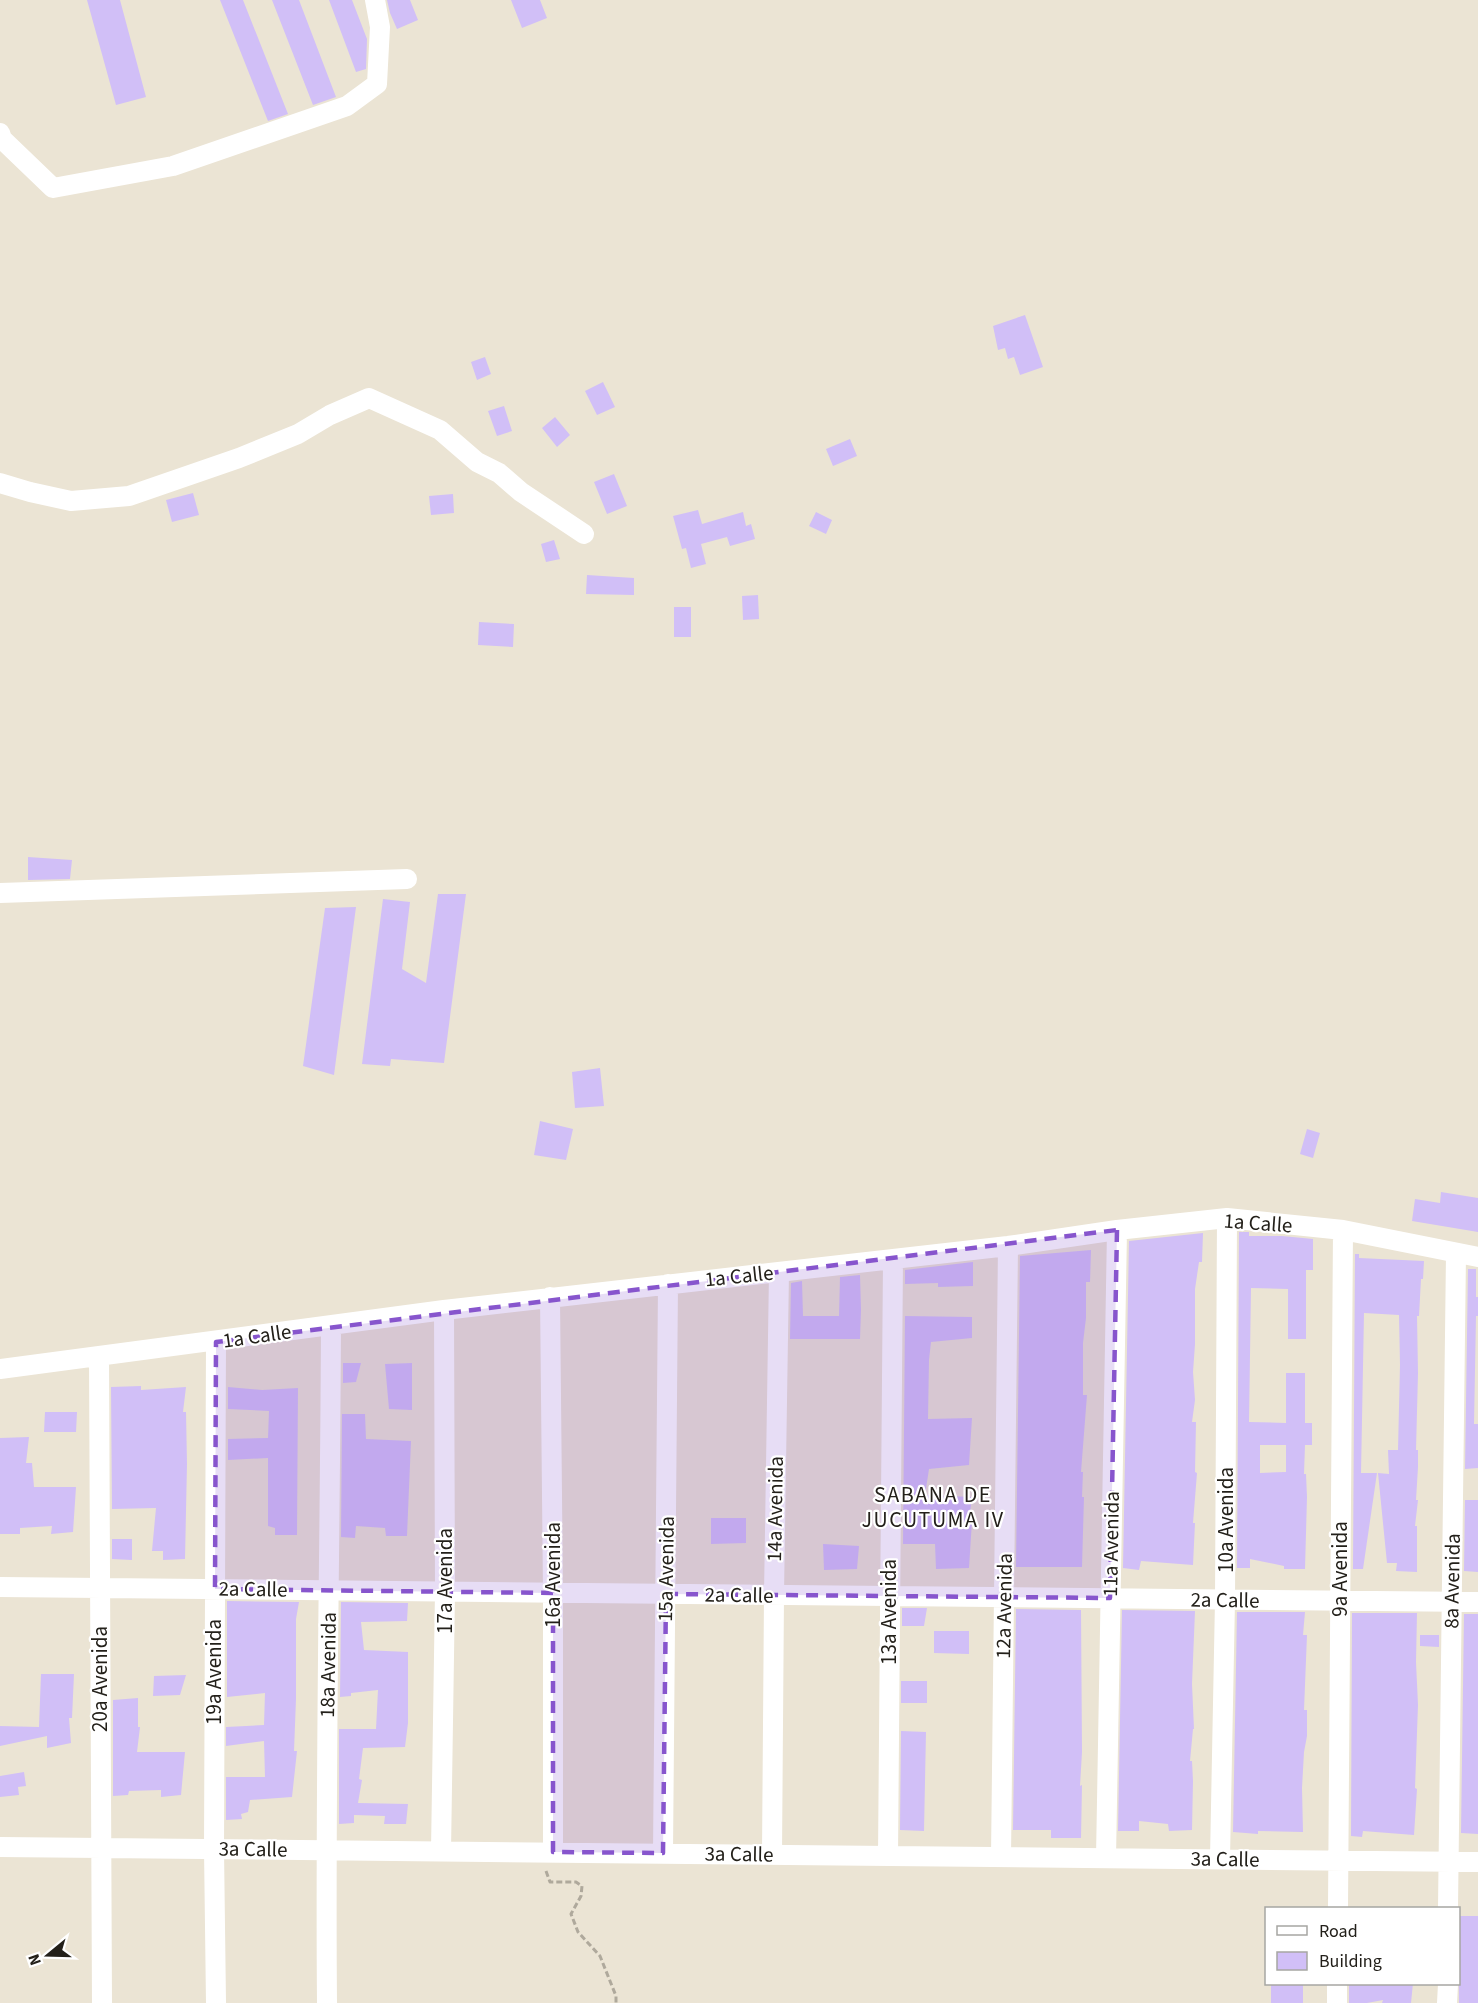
<svg xmlns="http://www.w3.org/2000/svg" width="1478" height="2003" font-family="'Source Sans 3',sans-serif">
	<style>
		.building { fill: #d1bff7; fill-rule: evenodd }
		.lines { fill: none; stroke-linecap: round; stroke-linejoin: round }
		.path { stroke: #afa99c; stroke-width: 3; stroke-dasharray: 6 3; stroke-linecap: butt }
		.minor { stroke: #fff; stroke-width: 20 }
		.marked { fill: #8755cd; fill-opacity: 0.2; stroke: #8755cd; stroke-width: 4.5; stroke-dasharray: 12 8; stroke-linejoin: round }
		.labels { text-anchor: middle; dominant-baseline: central; stroke-width: 4.5; stroke-linejoin: round; paint-order: stroke }
		.street-label { font-size: 21px; fill: #23201a; stroke: #fff }
		.neighbourhood-label { font-size: 22px; letter-spacing: 1.5px; fill: #23201a; stroke: #fff }
	</style>
	<rect width="100%" height="100%" fill="#ebe4d4"/>
	<!-- building -->
	<path class="building" d="M87 0H120L146 97 116 105Z
		M220 0H243L288 114 268 121Z
		M272 0H299L336 97 313 105Z
		M329 0H352L367 39 366 69 356 72Z
		M387 0H410L418 20 397 29 390 13Z
		M511 0H540L547 18 522 28Z
		M1025 315 1043 367 1020 375 1014 357 1008 359 1005 348 998 350 993 326Z
		M485 357 491 374 477 380 471 362Z
		M603 382 615 407 597 415 585 391Z
		M504 406 512 431 497 436 488 411Z
		M555 417 570 435 557 447 542 428Z
		M850 439 857 456 833 466 826 449Z
		M614 474 627 506 607 514 594 482Z
		M193 493 199 515 172 522 166 500Z
		M453 494 454 513 431 515 429 496Z
		M698 510 702 524 743 512 746 526 751 524 755 539 730 546 727 537 701 544 706 564 691 568 686 548 682 549 673 516Z
		M816 512 832 520 826 534 809 526Z
		M554 540 560 559 546 562 541 544Z
		M587 575 634 578V595L586 594Z
		M758 595 759 619 743 620 742 596Z
		M674 607H691V637H674Z
		M479 622 514 624 513 647 478 645Z
		M28 857 72 860 70 879 28 880Z
		M438 894H466L444 1063 391 1059 390 1066 362 1064 383 899 410 902 402 969 426 983Z
		M356 907 334 1075 303 1066 325 908Z
		M600 1068 604 1106 575 1108 572 1072Z
		M540 1121 573 1129 566 1160 534 1155Z
		M1307 1129 1320 1133 1313 1158 1300 1154Z
		M1441 1192 1478 1198V1232L1412 1221 1415 1199 1440 1203Z
		M1239 1232H1249V1236H1282L1313 1239V1270H1306V1339H1288V1289L1251 1288 1249 1422 1286 1423V1373H1305V1423H1312V1445H1305L1304 1474H1306L1307 1497 1305 1569H1284V1566L1250 1559V1568H1237ZM1260 1445H1286V1472L1260 1473Z
		M1203 1233 1202 1262H1199L1195 1289V1344L1193 1372 1195 1400 1192 1422H1196L1195 1472 1197 1473 1193 1523H1195L1193 1565 1141 1561 1139 1570 1123 1568 1129 1241Z
		M1091 1250 1090 1282H1086V1318L1083 1343V1395H1087L1081 1472H1083L1082 1497H1084L1082 1567H1016L1020 1256Z
		M1355 1254H1359V1258L1424 1261 1423 1279H1421L1419 1316H1417L1418 1373 1416 1450H1418V1467L1416 1500H1418L1415 1526H1417V1572L1396 1571 1397 1563H1387L1378 1473 1389 1474 1388 1450H1398L1400 1365 1399 1315 1364 1313 1361 1473H1377L1363 1569H1353Z
		M973 1262V1286L938 1287V1283L905 1284V1270Z
		M1468 1269H1476V1297H1478V1316H1476L1474 1424H1478V1468L1465 1469Z
		M860 1275 861 1310 860 1339H790L791 1283 802 1281 803 1316H839L840 1277Z
		M905 1316 972 1317V1338L931 1342 929 1360 928 1419 972 1418 969 1465 929 1469 925 1495 972 1497 969 1521H972L969 1568 936 1569 935 1544H903Z
		M343 1363H361L356 1382 343 1383Z
		M412 1363V1410L389 1409 385 1364Z
		M141 1386V1390L186 1387 183 1412H186L187 1464 185 1559 163 1560V1551H152L156 1508 112 1509 111 1387Z
		M228 1387 262 1390 298 1388 297 1535H275V1528L268 1526V1458L228 1460V1439L268 1438 269 1411 228 1409Z
		M45 1412H77L76 1432H44Z
		M342 1414H365L366 1439 411 1441 407 1536H386L385 1528 356 1526 355 1538 341 1537Z
		M29 1437 26 1463H32L34 1487H76L73 1532 51 1534 52 1526 20 1528V1534H0V1438Z
		M1465 1500H1478V1572L1464 1571Z
		M711 1518H746V1543L711 1544Z
		M112 1539H132V1560L112 1559Z
		M823 1544 859 1546 857 1569 824 1570Z
		M227 1601 299 1602 296 1619V1699L294 1751H297L292 1797 250 1800 248 1812 241 1814 242 1819 226 1820V1777H265L264 1741 226 1746V1727L264 1725 265 1693 227 1697Z
		M341 1602 408 1603 407 1621 361 1622 364 1650 408 1652V1723L405 1747 363 1748 359 1779 362 1780 358 1803 408 1804 406 1824H384L385 1816 354 1815V1823L339 1824V1729H376L378 1690 351 1693V1696L340 1697Z
		M902 1608H927L924 1626H902Z
		M1016 1609 1081 1610 1082 1752 1080 1786 1082 1785 1081 1838H1051V1830H1013Z
		M1122 1610 1195 1611 1192 1684 1194 1729H1193L1190 1761H1192L1193 1781 1192 1830 1169 1831 1168 1824 1139 1821V1831H1118Z
		M1237 1612H1305L1303 1635H1307L1304 1710H1307V1736L1304 1752 1302 1788 1303 1832 1258 1831V1834L1233 1832Z
		M1352 1613H1417L1416 1662 1418 1705 1415 1788 1417 1789 1414 1835 1363 1831 1362 1837 1351 1836Z
		M1464 1614H1478V1834L1461 1833Z
		M934 1631H969V1654L934 1653Z
		M1420 1635H1439V1647L1420 1646Z
		M41 1674H74L72 1718H69L71 1743 47 1748V1736L0 1746V1726L39 1727Z
		M186 1675 180 1695 153 1696 154 1676Z
		M901 1681H927V1703H901Z
		M138 1698V1727H140L137 1752H185L181 1795 161 1797V1790L129 1791 128 1795 113 1796V1700Z
		M901 1731 926 1732 924 1831 900 1830Z
		M24 1772 26 1786 18 1787 19 1795 0 1797V1776Z
		M1458 1916H1478V2003H1459Z
		M1271 1983H1303V2003H1271Z
		M1349 1983H1413L1411 2003H1382L1383 2000 1367 2003H1349Z"/>
	<g class="lines">
		<!-- path -->
		<path class="path" d="M546 1871 550 1882H576L582 1886 581 1896 571 1914 578 1932 600 1956 616 1996V2003"/>
		<!-- minor -->
		<path class="minor" d="M0 133 2 139 53 188 173 166 347 106 377 84 380 27 375 0
			M0 483 30 492 71 501 129 496 239 458 298 434 330 415 369 398 440 430 477 462 499 473 521 492 584 534
			M0 893 407 879
			M550 1297 553 1593V1852
			M216 1342 214 1849 216 2003
			M99 1356 102 2003
			M0 1369 444 1310 1008 1246 1117 1230 1227 1218 1343 1230 1478 1257
			M0 1587 1478 1602
			M0 1847 1478 1862
			M441 1851 445 1591 444 1310
			M663 1853 668 1284
			M772 1854 774 1595 779 1272
			M888 1856 893 1260
			M1001 1857 1008 1246
			M1106 1858 1117 1230
			M1220 1859 1225 1600 1227 1218
			M1338 1908 1343 1230
			M1448 1908 1456 1253
			M327 2003C325 1778 330 1552 331 1326
			M1337 2003V1984
			M1447 2003 1448 1984"/>
	</g>
	<!-- marked area -->
	<path class="marked" d="M1117 1230 1110 1598 666 1594 663 1853 553 1852V1593L215 1589 216 1342Z"/>
	<g class="labels">
		<!-- street labels -->
		<g class="street-label">
			<text transform="translate(1258 1223) rotate(4)">1a Calle</text>
			<text transform="translate(739 1276) rotate(-6)">1a Calle</text>
			<text transform="translate(257 1336) rotate(-8)">1a Calle</text>
			<text transform="translate(775 1509) rotate(-89)">14a Avenida</text>
			<text transform="translate(1226 1520) rotate(-90)">10a Avenida</text>
			<text transform="translate(1111 1544) rotate(-89)">11a Avenida</text>
			<text transform="translate(666 1569) rotate(-89)">15a Avenida</text>
			<text transform="translate(1340 1569) rotate(-90)">9a Avenida</text>
			<text transform="translate(553 1575) rotate(-90)">16a Avenida</text>
			<text transform="translate(445 1581) rotate(-90)">17a Avenida</text>
			<text transform="translate(1452 1581) rotate(-89)">8a Avenida</text>
			<text transform="translate(253 1589) rotate(1)">2a Calle</text>
			<text transform="translate(739 1595) rotate(1)">2a Calle</text>
			<text transform="translate(1225 1600) rotate(1)">2a Calle</text>
			<text transform="translate(1004 1606) rotate(-89)">12a Avenida</text>
			<text transform="translate(889 1612) rotate(-90)">13a Avenida</text>
			<text transform="translate(328 1665) rotate(-89)">18a Avenida</text>
			<text transform="translate(214 1672) rotate(-90)">19a Avenida</text>
			<text transform="translate(100 1679) rotate(-90)">20a Avenida</text>
			<text transform="translate(253 1849) rotate(1)">3a Calle</text>
			<text transform="translate(739 1854) rotate(1)">3a Calle</text>
			<text transform="translate(1225 1859) rotate(1)">3a Calle</text>
		</g>
		<!-- neighbourhood labels -->
		<g class="neighbourhood-label">
			<text x="933" y="1495">SABANA DE<tspan x="933" dy="25">JUCUTUMA IV</tspan></text>
		</g>
	</g>
	<!-- legend -->
	<rect x="1265" y="1907" width="195" height="78" fill="#ffffff" stroke="#a7a6a3" stroke-width="1.5"/>
	<rect x="1277" y="1926" width="30" height="9" fill="#ffffff" stroke="#a7a6a3" stroke-width="1.5"/>
	<text x="1319" y="1937" font-size="18" fill="#23201a">Road</text>
	<rect x="1277" y="1952" width="30" height="18" fill="#d1bff7" stroke="#a7a6a3" stroke-width="1.5"/>
	<text x="1319" y="1967" font-size="18" fill="#23201a">Building</text>
	<!-- north arrow -->
	<g transform="translate(48 1955) rotate(251)" stroke="#ffffff" stroke-width="4.5" paint-order="stroke">
	<path d="M0-4.5L10 22L0 15L-10 22Z" fill="#23201a"/>
	<text y="-9" font-size="16" font-weight="bold" text-anchor="middle" fill="#23201a">N</text>
	</g>
</svg>
